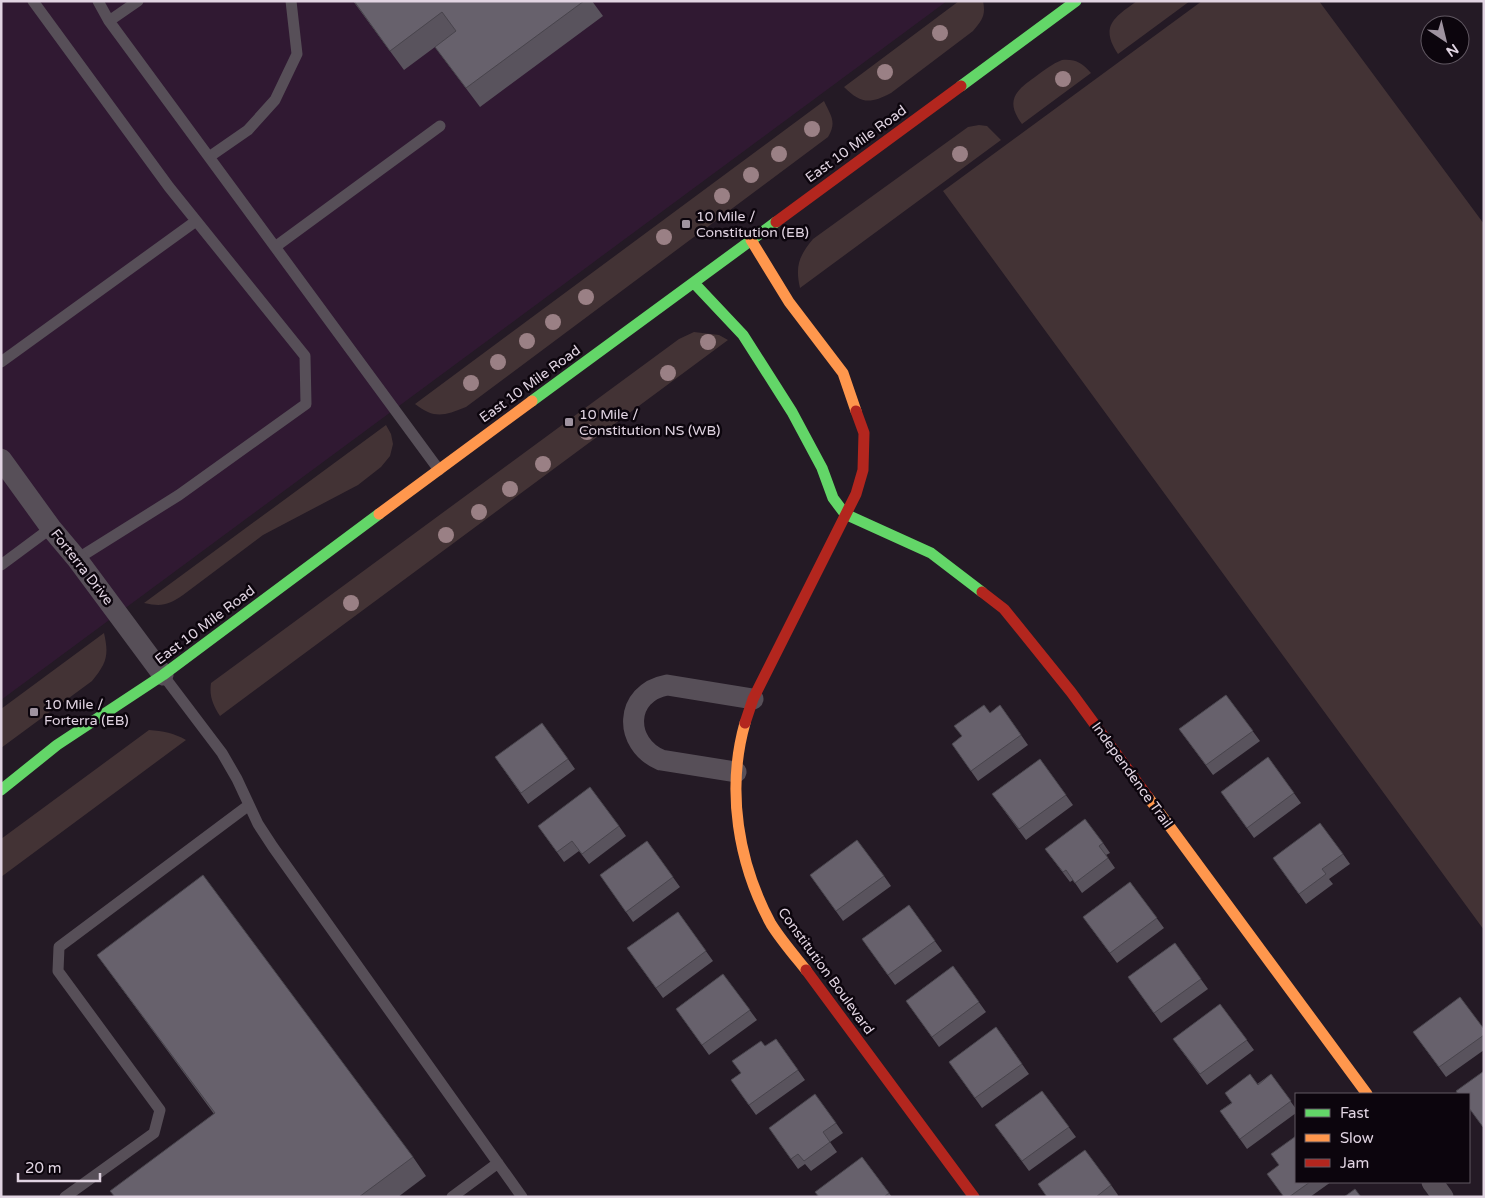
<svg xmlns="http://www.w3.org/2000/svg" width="1485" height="1198" font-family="'Varela Round',sans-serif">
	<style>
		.built { fill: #301932 }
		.green { fill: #433335 }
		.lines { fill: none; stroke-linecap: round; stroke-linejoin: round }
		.lane { stroke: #574f58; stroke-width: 11 }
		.street { stroke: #574f58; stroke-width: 21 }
		.fast { stroke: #63d668; stroke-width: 11 }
		.slow { stroke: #ff974d; stroke-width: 11 }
		.jam { stroke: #b3261e; stroke-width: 11 }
		.tree { fill: #9a8085 }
		.wall { fill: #59535d }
		.building { fill: #67616c; stroke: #48444c }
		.poi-dot { fill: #9f93a0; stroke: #0c050d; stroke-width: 2 }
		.labels { text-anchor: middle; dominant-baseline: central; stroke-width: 5; stroke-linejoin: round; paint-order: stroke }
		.street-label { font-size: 14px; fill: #e1d4e2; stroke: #0c050d }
		.poi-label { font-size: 14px; fill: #e1d4e2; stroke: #0c050d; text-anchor: start }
	</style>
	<rect width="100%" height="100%" fill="#241a25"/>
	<!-- built -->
	<path class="built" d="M1 1H947L1 700Z"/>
	<!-- green -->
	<path class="green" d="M959 1H983C986 16 982 20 973 31L891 93C870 104 861 104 844 87Z
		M1137 1H1190L1118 54C1099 26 1115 17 1137 1Z
		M1202 1H1319L1484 224V930L943 191Z
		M1062 60C1076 59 1082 63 1091 73L1022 124C1005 101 1015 91 1035 77 1044 70 1052 64 1062 60Z
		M824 101C831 116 837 122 828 137L466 407C444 416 434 419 415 404Z
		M979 125 987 126 1001 140 800 288C795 266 799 256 813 239L968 127Z
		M694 332 719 335 728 340 220 716C213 705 209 696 211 683L679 339Z
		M386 425 391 434 393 444 390 456 381 467 358 485 263 535 183 595C168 605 162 607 144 603Z
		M104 633C109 655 107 663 92 681L1 748V709Z
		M149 730C163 731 174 733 186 740L1 877V839Z"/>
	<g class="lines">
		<!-- lane -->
		<path class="lane" d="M33 1 169 187 305 356 306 404 179 495 77 559
			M98 1 109 21 439 470
			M109 21 138 1
			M209 157 248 130 275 100 297 54 291 1
			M275 247 440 126
			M1 362 196 221
			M1 565 51 528
			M163 675 222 753 237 779 258 824 273 847 522 1197
			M65 1197 154 1133 160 1110 58 971 59 947 249 805
			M452 1197 498 1163"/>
		<!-- street -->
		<path class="street" d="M1 459 51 528 77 559 163 675
			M736 772 661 760C623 744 624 693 667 685L753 699
			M1432 1182 1443 1197"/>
		<!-- fast -->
		<path class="fast" d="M961 86 1076 1
			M694 283 743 335 792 412 822 468 833 498 845 514 931 553 982 592
			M532 401 776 222
			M1 790 57 745 163 675 379 514"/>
		<!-- slow -->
		<path class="slow" d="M751 240 789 302 843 373 856 411
			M379 514 532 401
			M745 723C726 790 738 863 771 924 781 940 794 955 806 970
			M1148 797 1367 1094"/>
		<!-- jam -->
		<path class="jam" d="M776 222 961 86
			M982 592 1004 609 1071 692 1148 797
			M745 723 753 699 856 494 863 470 864 433 856 411
			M806 970 974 1197"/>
	</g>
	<!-- trees -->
	<g class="tree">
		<circle cx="940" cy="33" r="8"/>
		<circle cx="885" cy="72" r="8"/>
		<circle cx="1063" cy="79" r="8"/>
		<circle cx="812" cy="129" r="8"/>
		<circle cx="779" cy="154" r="8"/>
		<circle cx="960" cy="154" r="8"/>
		<circle cx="751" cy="175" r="8"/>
		<circle cx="722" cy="196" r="8"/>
		<circle cx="664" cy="237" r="8"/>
		<circle cx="586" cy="297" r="8"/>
		<circle cx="553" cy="322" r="8"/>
		<circle cx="527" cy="341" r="8"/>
		<circle cx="708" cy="342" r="8"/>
		<circle cx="498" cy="362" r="8"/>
		<circle cx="668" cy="373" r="8"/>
		<circle cx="471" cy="383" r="8"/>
		<circle cx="587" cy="432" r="8"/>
		<circle cx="543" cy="464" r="8"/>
		<circle cx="510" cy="489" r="8"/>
		<circle cx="479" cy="512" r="8"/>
		<circle cx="446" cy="535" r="8"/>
		<circle cx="351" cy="603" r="8"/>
	</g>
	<!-- wall -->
	<path class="wall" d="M353 1H592L603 16 480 107 435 47 404 70Z
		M1226 695 1260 741 1213 775 1179 729Z
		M1000 705 1028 745 978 781 952 744Z
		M495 757 568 759 575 769 528 804Z
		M1268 757 1301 803 1254 838 1221 792Z
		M1040 759 1073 805 1026 840 992 794Z
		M538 826H619L626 836 589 864 579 851 564 862Z
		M647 841 680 887 633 922 600 875Z
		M1103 843 1110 853 1106 855 1115 868 1082 893 1073 880 1070 882 1045 849Z
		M1343 854 1350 864 1329 879 1333 884 1306 904 1273 858Z
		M810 875 884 876 891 886 843 921Z
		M1130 882 1164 928 1117 963 1083 917Z
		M909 905 942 951 895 985 862 939Z
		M678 912 713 961 663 998 627 948Z
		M1175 943 1208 989 1161 1023 1128 977Z
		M97 955 413 1157 426 1176 398 1197H115L214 1114Z
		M953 966 986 1012 939 1047 906 1001Z
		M723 974 757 1020 709 1055 676 1009Z
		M1220 1004 1254 1050 1207 1085 1173 1039Z
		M996 1027 1029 1074 982 1108 949 1062Z
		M1484 1029V1050L1446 1077 1413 1032Z
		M776 1039 805 1080 756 1115 731 1080 741 1073Z
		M1271 1074 1296 1109V1113L1247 1149 1220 1111Z
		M1042 1091 1076 1137 1029 1171 995 1125Z
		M836 1123 843 1133 830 1142 837 1152 811 1171 805 1164 798 1169 776 1138Z
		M862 1157 892 1197H819Z
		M1279 1165 1296 1182H1331L1310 1197H1283Z
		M1111 1185 1118 1195 1117 1197H1047Z"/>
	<!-- building -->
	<path class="building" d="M354 1H584L466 88 435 47 456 31 442 12 390 51Z
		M1226 695 1253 731 1206 765 1179 729Z
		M984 705 990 713 1000 705 1021 735 971 771 952 744 962 736 954 726Z
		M542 723 568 759 521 793 495 757Z
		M1268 757 1294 793 1247 828 1221 792Z
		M1040 759 1066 795 1019 829 992 794Z
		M590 787 619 826 582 854 572 841 557 852 538 826Z
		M1085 819 1103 843 1099 846 1108 858 1075 883 1066 870 1063 872 1045 849Z
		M1320 823 1343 854 1322 869 1326 874 1299 894 1273 858Z
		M857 840 884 876 836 911 810 875Z
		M647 841 673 877 626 912 600 875Z
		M203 875 413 1157 359 1197H115L110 1191 215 1113 97 955Z
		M1130 882 1157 918 1110 953 1083 917Z
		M909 905 935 941 888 975 862 939Z
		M678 912 706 951 656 988 627 948Z
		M1175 943 1201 979 1154 1013 1128 977Z
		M953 966 979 1002 932 1037 906 1001Z
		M723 974 750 1010 702 1045 676 1009Z
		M1460 997 1484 1029V1035L1439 1067 1413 1032Z
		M1220 1004 1247 1040 1200 1074 1173 1039Z
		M996 1027 1022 1064 975 1098 949 1062Z
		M776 1039 798 1070 749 1105 731 1080 741 1073 732 1061 761 1041 765 1046Z
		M1484 1071V1126L1483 1127 1469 1108V1094H1458L1456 1091Z
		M1250 1074 1258 1085 1271 1074 1291 1101 1240 1139 1220 1111 1232 1103 1225 1093Z
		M1042 1091 1069 1127 1022 1161 995 1125Z
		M815 1094 836 1123 823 1132 830 1142 804 1161 798 1154 791 1159 769 1128Z
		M1296 1136V1182H1310L1289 1197H1284L1267 1174 1279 1165 1271 1154Z
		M1085 1150 1111 1185 1096 1197H1047L1038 1184Z
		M862 1157 889 1193 884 1197H819L815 1192Z
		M1355 1189 1361 1197H1344Z"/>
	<!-- markers -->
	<g class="poi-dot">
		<rect x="681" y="219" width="10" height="10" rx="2.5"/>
		<rect x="564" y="417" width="10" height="10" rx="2.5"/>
		<rect x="29" y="707" width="10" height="10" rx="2.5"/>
	</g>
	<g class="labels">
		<!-- street labels -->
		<g class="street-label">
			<text transform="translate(856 144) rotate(-36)">East 10 Mile Road</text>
			<text transform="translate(530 384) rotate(-36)">East 10 Mile Road</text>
			<text transform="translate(82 567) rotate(52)">Forterra Drive</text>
			<text transform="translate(205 625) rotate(-37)">East 10 Mile Road</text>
			<text transform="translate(1132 775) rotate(54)">Independence Trail</text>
			<text transform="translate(826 971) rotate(54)">Constitution Boulevard</text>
		</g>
		<!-- poi labels -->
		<g class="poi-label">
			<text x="696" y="216">10 Mile /<tspan x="696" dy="16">Constitution (EB)</tspan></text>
			<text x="579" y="414">10 Mile /<tspan x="579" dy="16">Constitution NS (WB)</tspan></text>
			<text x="44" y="704">10 Mile /<tspan x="44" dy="16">Forterra (EB)</tspan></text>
		</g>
	</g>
	<!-- border -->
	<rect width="1485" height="1198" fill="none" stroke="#e1d4e2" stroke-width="5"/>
	<!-- legend -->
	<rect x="1295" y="1093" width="175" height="90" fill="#0c050d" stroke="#615862"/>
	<rect x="1305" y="1109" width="25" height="8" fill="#63d668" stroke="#615862"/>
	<text x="1340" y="1118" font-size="15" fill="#e1d4e2">Fast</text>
	<rect x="1305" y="1134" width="25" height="8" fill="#ff974d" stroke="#615862"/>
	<text x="1340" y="1143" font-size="15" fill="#e1d4e2">Slow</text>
	<rect x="1305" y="1159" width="25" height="8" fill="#b3261e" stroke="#615862"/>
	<text x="1340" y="1168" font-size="15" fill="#e1d4e2">Jam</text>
	<!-- north arrow -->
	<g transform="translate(1445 40) rotate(145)"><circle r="24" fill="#0c050d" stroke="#615862"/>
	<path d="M0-4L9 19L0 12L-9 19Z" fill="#9f93a0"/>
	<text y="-8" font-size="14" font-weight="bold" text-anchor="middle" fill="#e1d4e2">N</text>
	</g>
	<!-- scale -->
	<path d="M18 1173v8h82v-8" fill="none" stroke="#e1d4e2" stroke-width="2.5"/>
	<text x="25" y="1173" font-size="15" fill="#e1d4e2" stroke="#0c050d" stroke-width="4" paint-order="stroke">20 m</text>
</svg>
